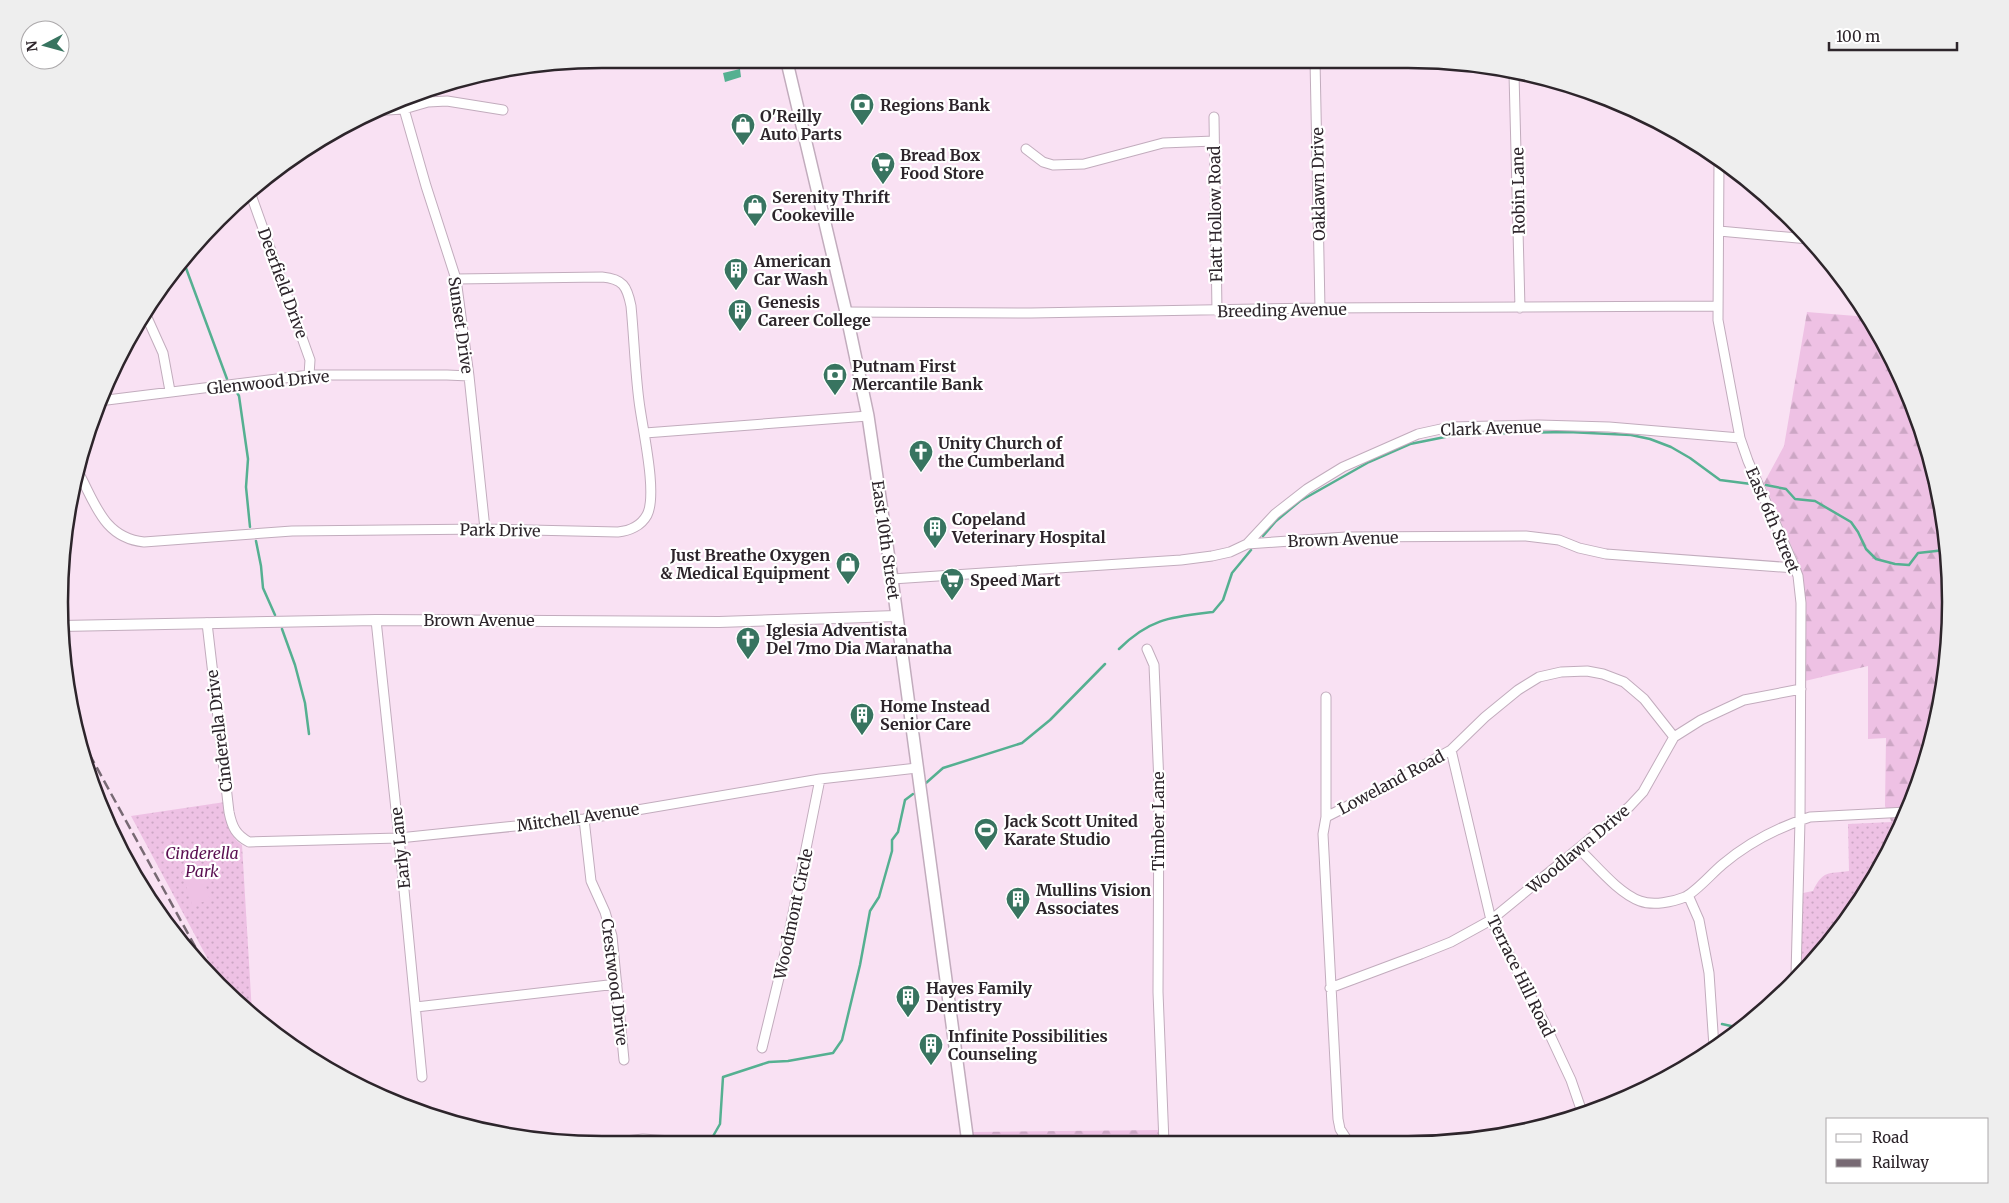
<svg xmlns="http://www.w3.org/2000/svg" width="2009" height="1203" font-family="Merriweather,serif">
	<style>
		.grass { fill: url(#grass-dots) }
		.forest { fill: url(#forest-firs) }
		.pitch { fill: #eec1e4 }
		.water { fill: #55b091 }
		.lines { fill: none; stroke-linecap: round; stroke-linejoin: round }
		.stream { stroke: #55b091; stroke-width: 2.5 }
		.minor-casing { stroke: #c2acbd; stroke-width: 11 }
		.tertiary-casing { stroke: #c2acbd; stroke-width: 12 }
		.secondary-casing { stroke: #c2acbd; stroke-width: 14 }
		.minor { stroke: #fff; stroke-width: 9 }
		.tertiary { stroke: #fff; stroke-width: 10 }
		.secondary { stroke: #fff; stroke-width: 11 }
		.rail { stroke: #776973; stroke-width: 2.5; stroke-dasharray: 10 5; stroke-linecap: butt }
		.labels { text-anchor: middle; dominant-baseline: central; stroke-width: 4.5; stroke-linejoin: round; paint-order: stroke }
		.poi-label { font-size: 16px; font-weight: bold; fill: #2d252b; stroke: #fff; text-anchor: start }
		.street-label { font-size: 16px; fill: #2d252b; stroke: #fff }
		.park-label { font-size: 16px; font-style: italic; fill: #5b1152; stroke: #fff }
		.rim { fill: none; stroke: #2d252b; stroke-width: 2.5 }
	</style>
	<defs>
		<pattern id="grass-dots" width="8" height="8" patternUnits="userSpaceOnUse" patternTransform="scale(1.25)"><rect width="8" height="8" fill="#eec1e4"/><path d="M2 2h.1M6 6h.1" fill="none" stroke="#cca6c4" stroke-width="1.8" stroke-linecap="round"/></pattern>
		<pattern id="forest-firs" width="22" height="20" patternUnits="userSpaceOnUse" patternTransform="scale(1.25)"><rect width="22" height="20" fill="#eec1e4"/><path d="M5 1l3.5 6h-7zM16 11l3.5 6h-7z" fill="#cca6c4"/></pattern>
	</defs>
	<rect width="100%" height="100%" fill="#f9e1f3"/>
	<!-- grass -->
	<path class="grass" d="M225 802C227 818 227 835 242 845L252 1013 226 993 131 816Z
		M1892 822 1896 834 1859 903 1800 970 1803 893 1813 891C1823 870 1828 874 1849 871L1848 824Z"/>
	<!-- forest -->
	<path class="forest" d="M1807 312 1868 317 1909 394 1940 496 1950 602 1940 708 1909 809 1896 833 1885 806 1886 738 1868 739V666L1805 681 1804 592 1798 561 1764 483 1784 446Z
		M1159 1130V1143H974L973 1132Z"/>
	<!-- pitch -->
	<path class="pitch" d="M200 867 210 900 192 905 182 872Z"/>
	<!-- water -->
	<path class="water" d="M740 69 741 77 725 82 723 73Z"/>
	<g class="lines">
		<!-- stream -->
		<path class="stream" d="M183 260 227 379
			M236 391 239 396 248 459 246 487 250 527
			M1766 485 1786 489 1795 499 1815 501 1851 522 1858 532 1866 549 1876 559 1895 564 1909 565 1918 553 1945 550
			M1263 536 1276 521 1300 501 1369 462 1410 444 1460 434 1568 432 1631 435 1650 439 1671 447 1690 458 1720 480 1751 484
			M256 541 261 566 263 588 275 615
			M282 629 295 665 305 703 309 734
			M1119 649C1150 618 1172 617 1213 612L1223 600 1232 573 1251 550
			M926 783 943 768 1022 743 1050 720 1105 664
			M1722 1024 1740 1028
			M712 1138 720 1124 723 1077 769 1062 788 1061 833 1053 842 1040 860 965 870 911 879 897 892 851V840L898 832 905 800 913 794"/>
		<defs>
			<path id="minor" d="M1315 60 1320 308
				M1514 74 1520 308
				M404 97V109L426 186 456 279 469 376 485 529
				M370 111 404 109 428 102 447 101 503 110
				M1214 117 1217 311
				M1026 149 1043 162 1053 165 1084 164 1163 143 1214 141
				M1719 159 1718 320 1740 438 1748 461 1795 568 1798 576 1801 603 1800 820 1796 975
				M250 192 310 360 309 375
				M1719 231 1809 239
				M846 312 1031 313 1320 308 1717 306
				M145 313 163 353 170 391
				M99 401 309 375H447L469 376
				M645 433 868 416
				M77 470C95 502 103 538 144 542L292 531 485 529 618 532C629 531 641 526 647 515 658 494 642 427 639 401 635 370 634 337 631 306 627 286 623 279 602 277L456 279
				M1247 544 1275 514 1307 489 1343 467 1418 434 1450 427 1539 425 1609 427 1740 438
				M892 579 1181 560 1212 556 1230 552 1247 544 1346 537 1526 536 1559 540 1579 548 1606 554 1795 568
				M376 620 399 838 422 1077
				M207 623 229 812C232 827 236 835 249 842L399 838 584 819 820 779 917 768
				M1147 649 1154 665 1159 784 1158 992 1164 1143
				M1326 697V817L1323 834 1338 1119 1340 1129 1349 1143
				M1451 750 1491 920 1543 1020 1571 1080 1582 1112
				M1326 817 1381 789 1451 750 1485 717 1518 690 1539 677 1561 672 1587 671 1603 674 1624 682 1644 699 1674 737
				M584 819 591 881 605 912 612 936 624 1060
				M1579 849C1596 865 1618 893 1640 901 1653 906 1673 902 1685 897 1697 891 1712 873 1723 864 1748 843 1779 827 1810 817L1907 812
				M1688 895 1699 920 1709 973 1714 1047
				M1330 988 1421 954 1451 942 1491 920 1629 807 1643 792 1674 737 1701 720 1744 700 1801 689
				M416 1007 617 984
				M762 1048 785 953 820 779
				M608 1143 643 1139 699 1143"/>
			<path id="tertiary" d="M61 626 376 620 719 622 896 616"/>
			<path id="secondary" d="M787 62 846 312 868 416 892 579 968 1143"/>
		</defs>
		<!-- minor casing -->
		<use href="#minor" class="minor-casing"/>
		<!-- tertiary casing -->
		<use href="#tertiary" class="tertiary-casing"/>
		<!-- secondary casing -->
		<use href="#secondary" class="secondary-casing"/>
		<!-- minor -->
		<use href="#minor" class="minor"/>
		<!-- tertiary -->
		<use href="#tertiary" class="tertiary"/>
		<!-- secondary -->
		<use href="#secondary" class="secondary"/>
		<!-- rail -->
		<path class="rail" d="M75 728 214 981"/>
	</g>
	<!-- icons -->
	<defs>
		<symbol id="bank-pin" viewBox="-11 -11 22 30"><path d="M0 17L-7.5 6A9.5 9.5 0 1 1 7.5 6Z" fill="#387460" stroke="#fff"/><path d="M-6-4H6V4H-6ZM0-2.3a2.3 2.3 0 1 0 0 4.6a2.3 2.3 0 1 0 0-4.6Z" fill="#fff"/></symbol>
		<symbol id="shop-pin" viewBox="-11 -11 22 30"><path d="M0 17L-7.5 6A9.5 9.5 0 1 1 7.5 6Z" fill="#387460" stroke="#fff"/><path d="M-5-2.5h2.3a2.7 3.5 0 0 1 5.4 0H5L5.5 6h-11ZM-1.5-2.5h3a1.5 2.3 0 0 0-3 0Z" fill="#fff"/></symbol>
		<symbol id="supermarket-pin" viewBox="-11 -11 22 30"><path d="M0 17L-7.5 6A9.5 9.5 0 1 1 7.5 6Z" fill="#387460" stroke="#fff"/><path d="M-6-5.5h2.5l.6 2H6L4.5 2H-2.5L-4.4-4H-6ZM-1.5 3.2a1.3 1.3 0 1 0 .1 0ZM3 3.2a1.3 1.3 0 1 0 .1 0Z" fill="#fff"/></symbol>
		<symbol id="building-pin" viewBox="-11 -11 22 30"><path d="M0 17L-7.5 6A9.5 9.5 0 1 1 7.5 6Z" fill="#387460" stroke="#fff"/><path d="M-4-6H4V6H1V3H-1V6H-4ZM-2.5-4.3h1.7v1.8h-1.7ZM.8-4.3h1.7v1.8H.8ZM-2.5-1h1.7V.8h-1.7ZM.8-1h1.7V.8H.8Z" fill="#fff"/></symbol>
		<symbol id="church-pin" viewBox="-11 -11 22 30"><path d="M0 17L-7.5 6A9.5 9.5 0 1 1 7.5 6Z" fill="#387460" stroke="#fff"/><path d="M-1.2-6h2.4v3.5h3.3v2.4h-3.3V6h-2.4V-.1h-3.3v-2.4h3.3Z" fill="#fff"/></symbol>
		<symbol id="stadium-pin" viewBox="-11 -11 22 30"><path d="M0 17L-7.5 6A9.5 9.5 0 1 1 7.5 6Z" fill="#387460" stroke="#fff"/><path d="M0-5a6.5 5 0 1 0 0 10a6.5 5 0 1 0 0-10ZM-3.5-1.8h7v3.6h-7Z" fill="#fff"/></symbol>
	</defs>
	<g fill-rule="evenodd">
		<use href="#bank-pin" x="848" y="91" width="28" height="38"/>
		<use href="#shop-pin" x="729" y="111" width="28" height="38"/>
		<use href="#supermarket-pin" x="869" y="150" width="28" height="38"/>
		<use href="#shop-pin" x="741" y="192" width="28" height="38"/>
		<use href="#building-pin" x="722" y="256" width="28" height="38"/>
		<use href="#building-pin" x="726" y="297" width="28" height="38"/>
		<use href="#bank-pin" x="821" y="361" width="28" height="38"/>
		<use href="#church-pin" x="907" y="438" width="28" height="38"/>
		<use href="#building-pin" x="921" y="514" width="28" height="38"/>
		<use href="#shop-pin" x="834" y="550" width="28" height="38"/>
		<use href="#supermarket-pin" x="938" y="566" width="28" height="38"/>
		<use href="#church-pin" x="734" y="625" width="28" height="38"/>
		<use href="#building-pin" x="848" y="701" width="28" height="38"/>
		<use href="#stadium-pin" x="972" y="816" width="28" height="38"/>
		<use href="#building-pin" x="1004" y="885" width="28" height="38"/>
		<use href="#building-pin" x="894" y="983" width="28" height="38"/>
		<use href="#building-pin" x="917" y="1031" width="28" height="38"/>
	</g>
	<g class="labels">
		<!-- poi labels -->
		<g class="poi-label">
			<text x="880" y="105">Regions Bank</text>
			<text x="760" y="116">O'Reilly<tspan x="760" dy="18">Auto Parts</tspan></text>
			<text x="900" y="155">Bread Box<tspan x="900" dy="18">Food Store</tspan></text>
			<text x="772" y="197">Serenity Thrift<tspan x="772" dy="18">Cookeville</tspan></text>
			<text x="754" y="261">American<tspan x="754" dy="18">Car Wash</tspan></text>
			<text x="758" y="302">Genesis<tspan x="758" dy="18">Career College</tspan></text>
			<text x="852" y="366">Putnam First<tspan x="852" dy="18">Mercantile Bank</tspan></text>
			<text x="938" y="443">Unity Church of<tspan x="938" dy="18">the Cumberland</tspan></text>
			<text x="952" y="519">Copeland<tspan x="952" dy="18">Veterinary Hospital</tspan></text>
			<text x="830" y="555" text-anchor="end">Just Breathe Oxygen<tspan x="830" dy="18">&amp; Medical Equipment</tspan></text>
			<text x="970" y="580">Speed Mart</text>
			<text x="766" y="630">Iglesia Adventista<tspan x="766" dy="18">Del 7mo Dia Maranatha</tspan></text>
			<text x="880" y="706">Home Instead<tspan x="880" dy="18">Senior Care</tspan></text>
			<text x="1004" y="821">Jack Scott United<tspan x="1004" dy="18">Karate Studio</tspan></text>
			<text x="1036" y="890">Mullins Vision<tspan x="1036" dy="18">Associates</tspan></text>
			<text x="926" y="988">Hayes Family<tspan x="926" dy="18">Dentistry</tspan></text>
			<text x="948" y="1036">Infinite Possibilities<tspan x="948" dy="18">Counseling</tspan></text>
		</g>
		<!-- street labels -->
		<g class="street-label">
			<text transform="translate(1318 184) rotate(-91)">Oaklawn Drive</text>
			<text transform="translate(1518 191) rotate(-91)">Robin Lane</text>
			<text transform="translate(1215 214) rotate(-91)">Flatt Hollow Road</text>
			<text transform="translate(283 283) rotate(70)">Deerfield Drive</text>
			<text transform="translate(1282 310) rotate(-1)">Breeding Avenue</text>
			<text transform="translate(461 325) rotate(82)">Sunset Drive</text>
			<text transform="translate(268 382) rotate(-6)">Glenwood Drive</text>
			<text transform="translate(1491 428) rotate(-2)">Clark Avenue</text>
			<text transform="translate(1773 520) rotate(67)">East 6th Street</text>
			<text transform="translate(500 530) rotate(1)">Park Drive</text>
			<text transform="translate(1343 539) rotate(-2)">Brown Avenue</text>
			<text transform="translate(886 540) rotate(82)">East 10th Street</text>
			<text x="479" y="620">Brown Avenue</text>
			<text transform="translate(219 731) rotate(-97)">Cinderella Drive</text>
			<text transform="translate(1391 782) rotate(-28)">Loweland Road</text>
			<text transform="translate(578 817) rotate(-8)">Mitchell Avenue</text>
			<text transform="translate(1158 821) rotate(-90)">Timber Lane</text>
			<text transform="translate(400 848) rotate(-96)">Early Lane</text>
			<text transform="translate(1578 849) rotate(-40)">Woodlawn Drive</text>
			<text transform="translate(793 914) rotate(-78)">Woodmont Circle</text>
			<text transform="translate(1521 976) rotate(64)">Terrace Hill Road</text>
			<text transform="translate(615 982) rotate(83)">Crestwood Drive</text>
		</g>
		<!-- park labels -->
		<g class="park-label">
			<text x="202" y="853">Cinderella<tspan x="202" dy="18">Park</tspan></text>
		</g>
	</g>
	<!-- crop -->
	<path d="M0 0H2009V1203H0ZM602 68H1408A534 534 0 0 1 1942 602V602A534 534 0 0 1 1408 1136H602A534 534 0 0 1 68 602V602A534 534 0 0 1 602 68Z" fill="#eee" fill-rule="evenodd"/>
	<path class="rim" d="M602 68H1408A534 534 0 0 1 1942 602V602A534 534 0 0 1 1408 1136H602A534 534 0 0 1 68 602V602A534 534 0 0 1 602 68Z"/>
	<!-- legend -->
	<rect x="1826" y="1118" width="162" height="65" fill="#ffffff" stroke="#aba8aa"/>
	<rect x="1836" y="1134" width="25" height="8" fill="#ffffff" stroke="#aba8aa"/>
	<text x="1872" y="1143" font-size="15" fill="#2d252b">Road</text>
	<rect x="1836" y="1159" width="25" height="8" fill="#776973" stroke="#aba8aa"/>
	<text x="1872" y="1168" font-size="15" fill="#2d252b">Railway</text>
	<!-- north arrow -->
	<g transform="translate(45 45) rotate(264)"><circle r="24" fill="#ffffff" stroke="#aba8aa"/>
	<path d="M0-4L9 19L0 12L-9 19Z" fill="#387460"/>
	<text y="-8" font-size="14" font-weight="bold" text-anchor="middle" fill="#2d252b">N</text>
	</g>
	<!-- scale -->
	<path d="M1829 42v8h128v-8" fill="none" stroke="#2d252b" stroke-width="2.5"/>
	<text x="1836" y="42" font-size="15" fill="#2d252b" stroke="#ffffff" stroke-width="4" paint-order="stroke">100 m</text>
</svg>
